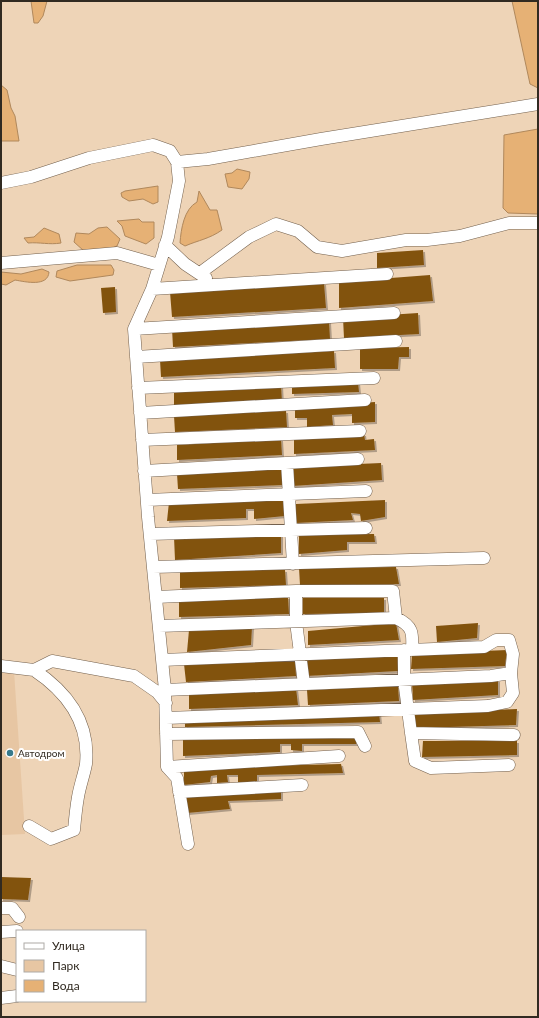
<svg xmlns="http://www.w3.org/2000/svg" width="539" height="1018" font-family="Lato,sans-serif">
	<style>
		.built { fill: #eed4b7; fill-rule: evenodd }
		.green { fill: #e7c6a3 }
		.water { fill: #e6b175; stroke: #b0885c }
		.building { fill: #825310; filter: url(#shadow) }
		.lines { fill: none; stroke-linecap: round; stroke-linejoin: round }
		.minor-casing { stroke: #73604d; stroke-width: 13 }
		.minor { stroke: #fff; stroke-width: 12 }
		.poi-dot { fill: #37798b; stroke: #fff; stroke-width: 1.5 }
		.labels { text-anchor: middle; dominant-baseline: central; stroke-width: 4; stroke-linejoin: round; paint-order: stroke }
		.poi-label { font-size: 10px; fill: #312a21; stroke: #fff; text-anchor: start }
	</style>
	<defs>
		<filter id="shadow"><feDropShadow dx="2" dy="2" stdDeviation="0" flood-color="#0004"/></filter>
	</defs>
	<rect width="100%" height="100%" fill="#f3dec8"/>
	<!-- built -->
	<path class="built" d="M1 1H538V1017H1ZM17 931H145V1001H17Z"/>
	<!-- green -->
	<path class="green" d="M1 671H14L25 834 1 835Z"/>
	<!-- water -->
	<path class="water" d="M31 1H47L43 16 38 23H34Z
		M512 1H538V88L530 84Z
		M1 85 7 90 11 108 15 116 19 141H1Z
		M538 129V214L508 213 503 208 504 135Z
		M237 169 250 172 249 179 242 189 228 187 225 174 232 173Z
		M158 186V202L153 204 143 199 129 201 122 197 121 193 125 191Z
		M199 191 210 210H217L222 230C209 239 199 240 185 246L180 243C181 229 184 209 197 202Z
		M139 219 142 222H154V238L146 244 125 236 122 226 117 221Z
		M107 227 120 239 117 246 110 249 84 251 74 242 76 233 89 234 98 228Z
		M44 228 59 234 61 243C49 245 40 242 28 243L24 238 34 237Z
		M77 265H111L114 270 113 275 70 281 56 277 57 271Z
		M42 269 49 272C48 287 26 282 15 280L6 285 1 284V272L21 274Z"/>
	<!-- building -->
	<path class="building" d="M423 250 424 265 377 268V253Z
		M430 275 433 301 339 308V282Z
		M324 283 326 308 172 317 170 292Z
		M115 287 116 312 103 313 101 288Z
		M418 313 419 334 344 338 343 318Z
		M329 321 330 339 173 347 172 329Z
		M409 347V357H399L398 369H360V348Z
		M334 351 335 368 161 377 160 360Z
		M358 382 359 392 292 394V384Z
		M281 385 282 402 174 406V390Z
		M375 402V422L352 423V414L332 415 333 425 307 427V418H295V407Z
		M286 411 287 427 175 432 174 416Z
		M364 434 365 440 374 439 375 450 294 454V436Z
		M281 439 282 455 177 460V445Z
		M381 463 382 480 292 486V467Z
		M283 468V485L178 489 177 474Z
		M285 497V516L254 519V509H246V518L167 521 169 502Z
		M385 500V517L361 521 360 514 351 513 353 520 296 523V504Z
		M281 534V553L175 560 174 537Z
		M374 534 375 542H347V550L299 554V535Z
		M396 567 399 584 300 585 299 568Z
		M180 570H285L286 585 180 588Z
		M288 597 289 614 179 617V599Z
		M303 598H384V613L303 614Z
		M396 623 399 640 308 645V631Z
		M478 623 477 638 437 642 436 626Z
		M252 627 251 645 187 652 189 630Z
		M507 650 505 666 411 669 412 654Z
		M397 653 398 671 306 676 305 657Z
		M295 660 296 676 186 682 184 664Z
		M498 680V695L413 700 412 683Z
		M398 686 399 701 308 705 307 690Z
		M296 688 298 705 189 709V693Z
		M517 709 516 725 415 728 414 714Z
		M379 712 380 722 185 727V720Z
		M357 736 356 744H302V751L291 750V744H280V752L183 756V739Z
		M423 741H517V755L422 757Z
		M341 764 343 773 257 775V782H238V775H227L228 782 217 783V775L211 776 210 782 184 785V768Z
		M281 790V799L228 801 230 809 187 813 185 796Z
		M1 877 31 878 28 900 1 899Z"/>
	<g class="lines">
		<defs>
			<path id="minor" d="M177 162 208 159 321 139 538 104
				M1 183 31 177 89 158 153 145 170 151 177 162 179 181 168 237 152 289 134 329 148 517 165 690 167 767 177 778 188 844
				M165 245 185 264 206 278
				M1 263 117 253 159 265
				M200 273 249 237 276 224 298 231 317 247 342 251 406 240H427L460 236 509 223H538
				M152 289 387 274
				M134 329 394 313
				M136 357 396 341
				M138 388 374 378
				M140 413 365 400
				M142 440 360 431
				M287 463 293 564
				M144 471 358 459
				M147 500 366 491
				M150 534 366 528
				M153 567 484 558
				M296 591V622L304 684
				M156 597 296 591H393L396 618C413 626 413 633 412 650
				M159 626 396 618
				M404 650V680L411 733 514 735
				M162 660 484 647 496 640H509L513 654 511 673
				M1 666 34 670 52 661 134 676 157 692 166 703
				M165 690 491 676 511 673 513 693 507 702 488 706 166 718
				M411 733 415 761 431 768 509 765
				M166 734 358 732 365 746
				M167 767 339 756
				M179 792 302 785
				M29 826 51 839 74 830C75 819 76 808 78 797 80 785 84 775 86 764 90 722 67 692 34 670
				M1 908H12L19 917
				M1 932 17 931
				M1 966 17 970
				M1 998 17 996"/>
		</defs>
		<!-- minor casing -->
		<use href="#minor" class="minor-casing"/>
		<!-- minor -->
		<use href="#minor" class="minor"/>
	</g>
	<!-- markers -->
	<circle class="poi-dot" cx="10" cy="753" r="4"/>
	<g class="labels">
		<!-- poi labels -->
		<g class="poi-label">
			<text x="18" y="753">Автодром</text>
		</g>
	</g>
	<!-- border -->
	<rect width="539" height="1018" fill="none" stroke="#312a21" stroke-width="4"/>
	<!-- legend -->
	<rect x="16" y="930" width="130" height="72" fill="#ffffff" stroke="#adaaa6"/>
	<rect x="24" y="943" width="20" height="6" fill="#ffffff" stroke="#adaaa6"/>
	<text x="52" y="950" font-size="12" fill="#312a21">Улица</text>
	<rect x="24" y="960" width="20" height="12" fill="#e7c6a3" stroke="#adaaa6"/>
	<text x="52" y="970" font-size="12" fill="#312a21">Парк</text>
	<rect x="24" y="980" width="20" height="12" fill="#e6b175" stroke="#adaaa6"/>
	<text x="52" y="990" font-size="12" fill="#312a21">Вода</text>
</svg>
